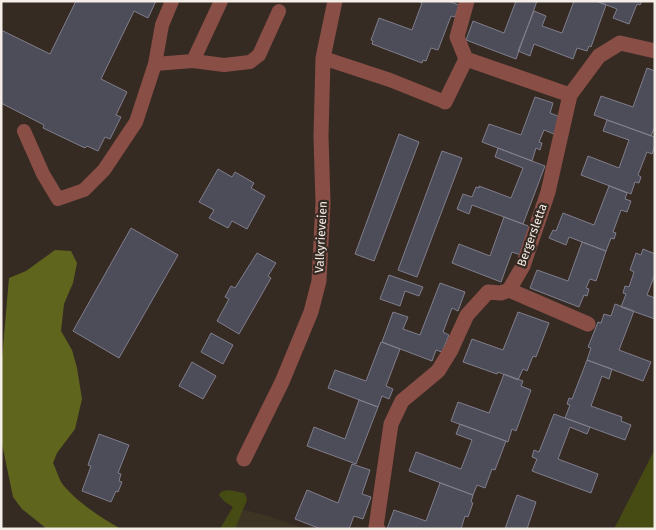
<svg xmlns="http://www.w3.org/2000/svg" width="656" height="530" font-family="'Fira Sans',sans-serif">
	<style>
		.education { fill: #3d3424 }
		.green { fill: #464b13 }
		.forest { fill: #5f651c }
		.building { fill: #4d4c59; stroke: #807e8d }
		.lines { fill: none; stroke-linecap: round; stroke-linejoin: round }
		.lane { stroke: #894e46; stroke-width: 14 }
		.street { stroke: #894e46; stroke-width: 15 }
		.labels { text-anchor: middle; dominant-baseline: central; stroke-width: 4.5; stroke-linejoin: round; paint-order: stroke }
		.street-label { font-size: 12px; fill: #f5eee8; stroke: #362b23 }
	</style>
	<rect width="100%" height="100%" fill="#362b23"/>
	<!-- education -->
	<path class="education" d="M233 507 268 516 305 529H220Z"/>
	<!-- green -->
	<path class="green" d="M655 449V529H614Z
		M229 490 244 493 246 496 247 500 235 529H220L233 507 224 501 219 495 220 493 223 491Z"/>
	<!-- forest -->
	<path class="forest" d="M55 250 71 251 77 263 73 283 64 304 61 331 72 350 77 368 82 399 75 429 57 453 53 463C56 469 58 476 61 482 74 500 101 518 121 529H47L22 509 13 497 1 439V370L9 278 26 271Z"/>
	<!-- building -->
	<path class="building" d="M76 1H156L148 18 134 11 101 79 127 92 116 115 121 117 110 139 105 137 98 151 87 146 85 148 43 128 44 125 1 103V30L50 54Z
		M418 1H448L459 5 455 17 451 16 438 50 431 48 426 61 423 60 422 63 372 44 373 41 371 40 379 18 412 30 422 3Z
		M516 1H537L516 59 466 40 473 21 504 33Z
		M574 1H596L606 5 591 47 589 46 587 51 577 48 573 59 534 44 530 56 518 51 534 11 546 16 542 26 562 33Z
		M596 1H642L640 5 637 4 629 24 613 18 617 9Z
		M647 68 655 71V126L651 136 594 115 601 96 633 107Z
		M535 97 553 103 550 113 560 117 554 134 544 130 539 142 542 143 540 150 536 148 532 161 482 142 489 124 521 135Z
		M607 120 655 137V145L652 154 647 152 638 175 641 177 639 183 635 182 631 194 581 175 588 156 619 168 629 140 603 131Z
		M399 134 419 142 374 261 355 254Z
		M498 148 545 166 523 224 472 205 469 214 457 209 463 194 472 197 476 187 479 188V186L511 198 523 168 495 157Z
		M442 151 462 158 417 277 398 270Z
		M218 169 232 177 235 172 254 183 251 188 265 196 247 229 232 221 228 228 209 218 214 210 199 202Z
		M609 186 627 193 625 199 631 201 627 212 621 210 613 232 616 233 614 239 611 238 606 251 569 237 566 245 549 238 553 230 556 231 563 213 594 225Z
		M504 217 531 227 521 255 512 252 501 282 452 263 459 244 490 256Z
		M131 228 178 255 119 358 73 331Z
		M582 242 606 251 596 281 590 279 586 288 589 289 587 296 584 295 579 307 530 288 537 270 568 281Z
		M643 249 655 254V274L647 295 655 298V319L621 307 626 294 623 293 625 286 629 287 634 272 630 270 636 253 641 255Z
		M257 253 276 263 268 276 271 278 239 334 217 321 229 299 225 297 231 286 235 288Z
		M389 275 423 287 419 296 405 291 400 306 380 299Z
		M440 283 465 292 458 311 452 308 443 332 449 335 442 352 436 350 432 361 382 342 393 312 408 317 403 329 420 335Z
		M615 304 634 311 619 350 651 362 643 381 587 360 591 348 588 347 598 322 601 323 604 314 611 316Z
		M518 312 549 323 536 357 533 356 527 371 523 369 518 380 498 372 497 374 463 362 472 339 503 350Z
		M211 333 233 345 223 364 201 352Z
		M381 342 400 349 386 386 393 389 389 399 382 396 378 407 328 388 335 370 366 381Z
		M587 360 612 369 609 379 602 376 591 406 622 417 621 421 631 425 625 440 565 418 570 405 567 404 569 398 572 399Z
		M192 362 216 376 203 399 179 386Z
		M504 374 523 381 521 386 531 390 516 431 512 429 508 442 451 421 458 402 489 413Z
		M359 400 378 407 356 464 307 446 314 427 345 439Z
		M554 414 590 427 587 434 570 427 558 459 598 474 591 493 532 471 537 459 532 457 534 450 539 452Z
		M460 424 506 441 495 470 492 469 485 488 477 485 473 495 409 471 416 452 461 469 472 440 456 434Z
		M99 434 129 445 118 473 121 474 119 481 122 482 118 492 116 491 111 502 82 491 91 466 88 465Z
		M352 464 370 470 362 494 371 497 363 519 354 516 349 529H321L295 519 307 490 338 503Z
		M440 483 473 495 471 502 473 503 468 517 465 516 461 529H387L394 510 426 521Z
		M517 495 536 502 527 529H505Z"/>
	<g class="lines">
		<!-- lane -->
		<path class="lane" d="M323 58 390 80 445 102
			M193 61 221 1
			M155 64 193 61 224 65 250 62 259 55 279 11
			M24 131 43 174 58 199 84 190 104 170 136 122 155 64 162 25 172 1"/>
		<!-- street -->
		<path class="street" d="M467 1 457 37 466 59 570 95
			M445 102 466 59
			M509 290 588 324
			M244 459 282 382 311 312 319 281 323 203 321 136 323 58 335 1
			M378 529 376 527 391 424 402 401 438 371 451 350 467 315 488 292 501 293 509 290 523 266 548 192 570 95 599 56 620 43 655 51"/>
	</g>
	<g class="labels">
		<!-- street labels -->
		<g class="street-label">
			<text transform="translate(532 235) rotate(-70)">Bergersletta</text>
			<text transform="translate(321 237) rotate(-87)">Valkyrieveien</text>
		</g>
	</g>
	<!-- border -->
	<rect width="656" height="530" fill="none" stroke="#f5eee8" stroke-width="5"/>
</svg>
